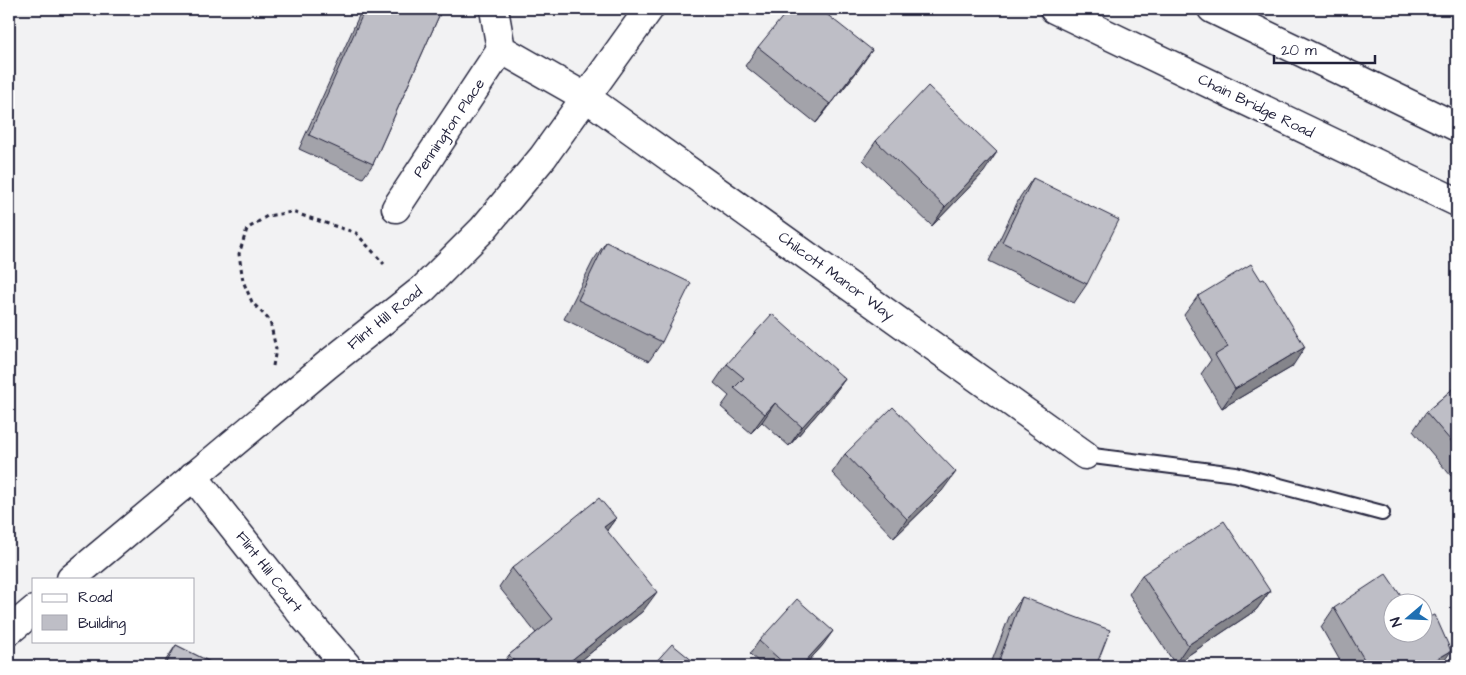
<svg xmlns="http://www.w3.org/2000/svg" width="1466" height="675" font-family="'Architects Daughter',sans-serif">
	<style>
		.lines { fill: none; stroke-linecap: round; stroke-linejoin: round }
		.service-casing { stroke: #22223b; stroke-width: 18 }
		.minor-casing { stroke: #22223b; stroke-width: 31 }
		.tertiary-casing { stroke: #22223b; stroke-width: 31 }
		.primary-casing { stroke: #22223b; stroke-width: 31 }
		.path { stroke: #22223b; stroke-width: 3; stroke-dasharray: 4 4; stroke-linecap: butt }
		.service { stroke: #fff; stroke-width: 14 }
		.minor { stroke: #fff; stroke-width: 28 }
		.tertiary { stroke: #fff; stroke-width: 28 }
		.primary { stroke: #fff; stroke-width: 28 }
		.wall { fill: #a3a3aa; stroke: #22223b }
		.shaded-wall { fill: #85858b; stroke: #22223b }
		.building { fill: #bebec6; stroke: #22223b }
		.labels { text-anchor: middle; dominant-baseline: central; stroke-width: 4; stroke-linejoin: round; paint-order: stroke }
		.street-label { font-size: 15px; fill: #22223b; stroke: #fff }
	</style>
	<rect width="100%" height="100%" fill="#f2f2f3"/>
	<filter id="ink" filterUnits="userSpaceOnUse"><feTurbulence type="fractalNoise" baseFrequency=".02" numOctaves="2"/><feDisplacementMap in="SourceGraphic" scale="10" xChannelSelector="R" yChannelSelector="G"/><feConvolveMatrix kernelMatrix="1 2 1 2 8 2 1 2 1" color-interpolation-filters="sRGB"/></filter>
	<g filter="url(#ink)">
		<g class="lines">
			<defs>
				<path id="service" d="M1085 455 1235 474 1382 513"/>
				<path id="minor" d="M494 9 501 49 587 98 1085 455
					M396 208 501 49
					M193 476 305 618 347 666"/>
				<path id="tertiary" d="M71 579 327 365 423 289 483 229 543 157 649 9
					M9 631 34 610"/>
				<path id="primary" d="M1054 9 1457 202
					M1212 9 1457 127"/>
			</defs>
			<!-- service casing -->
			<use href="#service" class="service-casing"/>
			<!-- minor casing -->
			<use href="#minor" class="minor-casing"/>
			<!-- tertiary casing -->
			<use href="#tertiary" class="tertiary-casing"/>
			<!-- primary casing -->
			<use href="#primary" class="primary-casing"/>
			<!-- path -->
			<path class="path" d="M273 366 276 349 270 321 252 302 243 281 239 254 247 229 267 216 292 212 356 233 384 264"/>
			<!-- service -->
			<use href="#service" class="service"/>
			<!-- minor -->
			<use href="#minor" class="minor"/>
			<!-- tertiary -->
			<use href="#tertiary" class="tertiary"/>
			<!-- primary -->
			<use href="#primary" class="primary"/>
		</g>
		<!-- wall -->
		<path class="wall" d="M362 9H442L373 164 363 178 299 149Z
			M758 47 859 69 816 123 745 66Z
			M876 141 984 172 932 226 863 160Z
			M1033 178 1087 284 1074 303 989 261 1020 197Z
			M606 242 662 342 649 361 564 319 593 261Z
			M1198 296 1292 367 1222 408 1201 374 1211 360 1184 315Z
			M727 364 845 379 831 398 789 446 762 422 751 433 721 407 729 396 714 383Z
			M1457 385V483L1413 431 1426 412Z
			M845 454 942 491 894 538 832 473Z
			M616 518 607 530 643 611 574 666H501L509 655 536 633 499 587 512 568Z
			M1142 575 1270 591 1256 610 1175 664 1129 594Z
			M1022 597 1096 666H990L1009 617Z
			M1334 608 1441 666H1343L1321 627Z
			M759 641 823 645 804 666H763L750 654Z
			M176 645 218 666H162Z"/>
		<!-- shaded-wall -->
		<path class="shaded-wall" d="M872 50 859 69 816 123 830 104Z
			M997 152 984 172 932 226 945 207Z
			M1305 347 1292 367 1222 408 1235 389Z
			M845 379 831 398 789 446 802 427Z
			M775 403 762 422 751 433 765 414Z
			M956 472 942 491 894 538 907 519Z
			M616 518 602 537 604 527Z
			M1270 591 1256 610 1175 664 1188 645Z
			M657 592 643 611 574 666H564Z
			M833 631 823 645 804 666H801Z
			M1451 651 1441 666H1425Z
			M999 660 1016 666H995Z"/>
		<!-- building -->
		<path class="building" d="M365 9H442L373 164 309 135Z
			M789 9H820L872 50 830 104 758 47Z
			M928 86 997 152 945 207 876 141Z
			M1033 178 1119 220 1087 284 1002 242Z
			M606 242 691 283 662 342 578 300Z
			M1251 264 1261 280 1264 279 1305 347 1235 389 1215 355 1228 347 1198 296Z
			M772 314 845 379 802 427 775 403 765 414 734 388 744 378 727 364Z
			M1457 385V448L1426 412Z
			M893 407 956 472 907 519 845 454Z
			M599 498 616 518 604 527 657 592 564 666H518L509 655 553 619 512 568Z
			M1224 521 1270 591 1188 645 1142 575Z
			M1386 574 1405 602H1394V632H1424V618L1435 615 1451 651 1425 666H1368L1334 608Z
			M1022 597 1110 630 1096 666H1016L999 660Z
			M797 599 833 631 801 666H787L759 641Z
			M672 644 699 666H652Z
			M176 645 218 666H165Z"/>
	</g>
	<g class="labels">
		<!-- street labels -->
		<g class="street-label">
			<text transform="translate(1256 106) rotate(26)">Chain Bridge Road</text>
			<text transform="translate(449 128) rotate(-56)">Pennington Place</text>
			<text transform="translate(836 276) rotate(36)">Chilcott Manor Way</text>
			<text transform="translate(385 318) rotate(-39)">Flint Hill Road</text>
			<text transform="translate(269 572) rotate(52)">Flint Hill Court</text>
		</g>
	</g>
	<!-- margin -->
	<rect width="1466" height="675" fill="none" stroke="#fff" stroke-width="30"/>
	<rect x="15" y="15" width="1436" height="645" fill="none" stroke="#22223b" stroke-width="2" filter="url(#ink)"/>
	<!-- legend -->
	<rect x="32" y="578" width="162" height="65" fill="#ffffff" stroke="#a7a7b1"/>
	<rect x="42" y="594" width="25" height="8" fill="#ffffff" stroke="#a7a7b1"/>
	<text x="78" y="602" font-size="15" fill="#22223b">Road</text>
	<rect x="42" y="615" width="25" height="15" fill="#bebec6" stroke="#a7a7b1"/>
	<text x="78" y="628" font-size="15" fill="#22223b">Building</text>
	<!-- north arrow -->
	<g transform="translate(1408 618) rotate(251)"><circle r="24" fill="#ffffff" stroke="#a7a7b1"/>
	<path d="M0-4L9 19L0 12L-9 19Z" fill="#1f6fb2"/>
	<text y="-8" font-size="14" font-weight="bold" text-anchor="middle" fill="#22223b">N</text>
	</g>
	<!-- scale -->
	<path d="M1274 55v8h101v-8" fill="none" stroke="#22223b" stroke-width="2.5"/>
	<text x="1281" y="55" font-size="15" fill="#22223b" stroke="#ffffff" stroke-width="4" paint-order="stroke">20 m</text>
</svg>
